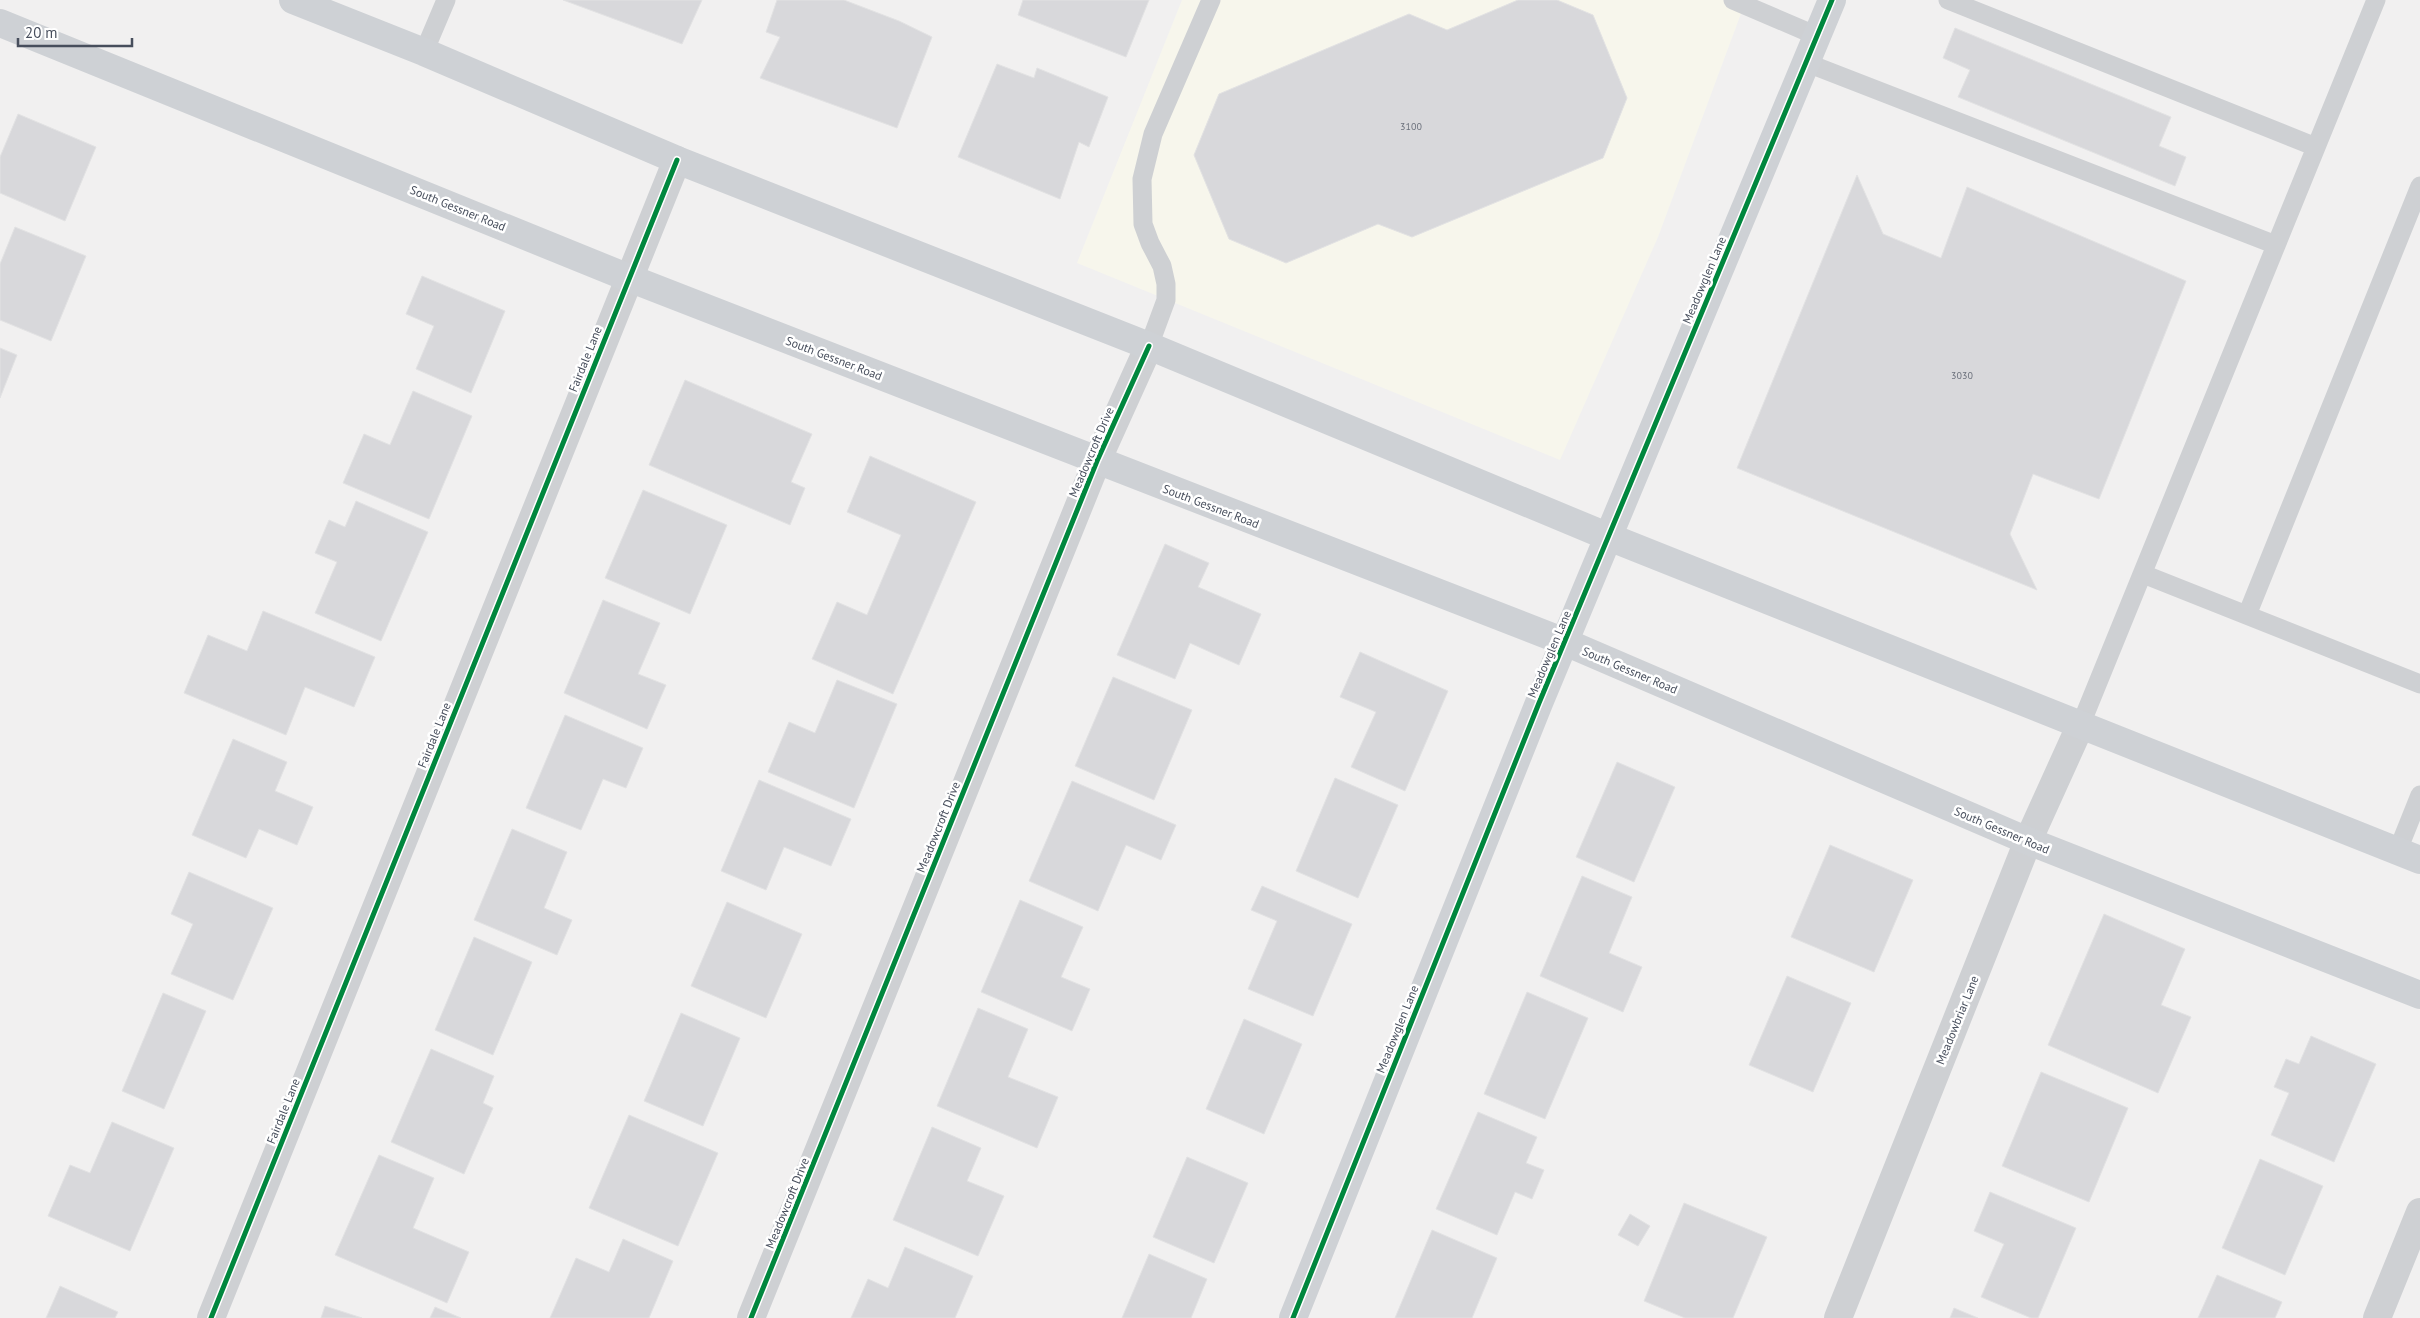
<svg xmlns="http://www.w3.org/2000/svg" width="2420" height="1318" font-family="'PT Sans',sans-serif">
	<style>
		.commercial { fill: #f7f6ec }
		.building { fill: #d8d8db; stroke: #e2e2e3 }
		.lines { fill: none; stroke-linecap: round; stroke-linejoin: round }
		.lane { stroke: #ced0d3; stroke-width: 19 }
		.street { stroke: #ced0d3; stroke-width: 28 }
		.secondary { stroke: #ced1d5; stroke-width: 28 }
		.cycleway-casing { stroke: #fff; stroke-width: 8 }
		.cycleway { stroke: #00873e; stroke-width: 5 }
		.labels { text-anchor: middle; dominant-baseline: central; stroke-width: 5; stroke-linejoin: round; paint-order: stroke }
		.number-label { font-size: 10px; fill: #6d727d }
		.street-label { font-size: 12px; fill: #474e5c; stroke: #fff }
	</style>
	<rect width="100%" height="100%" fill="#f1f0f0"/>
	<!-- commercial -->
	<path class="commercial" d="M1182 0H1746L1658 237 1560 460 1077 263Z"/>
	<!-- building -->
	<path class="building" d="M563 0H702L682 44Z
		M777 0H844L899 21 932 37 897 128 760 78 780 37 766 32Z
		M1023 0H1149L1126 57 1018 15Z
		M1518 0H1557L1593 15 1627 98 1603 158 1412 237 1378 224 1286 263 1229 239 1194 155 1219 94 1409 14 1447 30Z
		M1955 28 2171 117 2159 146 2186 157 2175 186 1958 97 1970 70 1943 58Z
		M997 64 1034 78 1037 68 1108 97 1089 147 1079 142 1060 199 958 157Z
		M18 114 96 147 65 221 0 193V157Z
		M1857 175 1883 234 1941 258 1967 187 2186 281 2099 499 2033 474 2010 534 2037 590 1737 468Z
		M15 227 86 256 51 341 0 320V264Z
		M422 276 505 311 471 393 416 369 434 326 406 314Z
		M0 348 17 355 0 398Z
		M685 380 812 434 791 482 805 488 790 525 649 465Z
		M413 391 472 416 429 519 343 483 364 434 390 445Z
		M870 456 976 502 893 694 812 659 837 602 867 615 901 535 847 512Z
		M643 490 727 525 690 614 605 578Z
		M356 501 428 532 381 641 315 613 337 562 315 553 329 520 345 527Z
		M1165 544 1209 563 1198 587 1261 614 1239 665 1190 643 1175 679 1117 655Z
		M603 600 660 623 638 674 666 685 647 729 564 693Z
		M263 611 375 657 354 707 305 687 286 735 184 693 208 635 247 651Z
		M1360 652 1448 691 1405 791 1351 767 1376 712 1340 697Z
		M1113 677 1192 710 1154 800 1075 766Z
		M837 680 897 704 854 808 768 772 789 722 815 733Z
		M565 715 643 748 626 788 603 779 581 830 526 808Z
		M233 739 287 762 275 791 313 807 297 845 259 829 246 858 192 835Z
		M1617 762 1675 787 1634 882 1576 857Z
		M1335 778 1398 805 1358 898 1296 871Z
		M759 780 851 819 831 866 784 847 766 890 721 871Z
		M1072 781 1176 825 1161 860 1126 845 1098 911 1029 881Z
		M512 829 567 852 544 908 572 920 557 955 474 920Z
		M1830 845 1913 880 1874 972 1791 937Z
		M189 872 273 908 233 1000 171 974 193 924 171 914Z
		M1582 876 1632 897 1609 953 1642 967 1623 1012 1540 976Z
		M1262 886 1352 924 1313 1016 1248 989 1277 921 1251 910Z
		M1020 900 1083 927 1061 977 1090 989 1072 1031 981 992Z
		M727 902 802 934 766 1018 691 986Z
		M2104 914 2185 949 2161 1005 2191 1017 2158 1093 2048 1045Z
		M474 937 532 962 493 1055 435 1030Z
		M1787 976 1851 1003 1813 1092 1749 1065Z
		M1527 992 1588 1018 1545 1119 1484 1094Z
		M163 993 206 1011 164 1109 122 1091Z
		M978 1008 1028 1029 1008 1077 1058 1097 1037 1148 937 1106Z
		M681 1013 740 1038 703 1126 644 1101Z
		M1244 1019 1302 1044 1264 1134 1206 1109Z
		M2311 1036 2376 1064 2334 1162 2271 1135 2289 1093 2274 1087 2286 1059 2299 1064Z
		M431 1049 494 1076 483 1103 493 1108 464 1174 391 1142Z
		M2041 1072 2128 1108 2089 1202 2002 1166Z
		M1478 1112 1537 1137 1526 1163 1544 1170 1532 1199 1515 1192 1497 1235 1436 1209Z
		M629 1115 718 1153 678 1246 589 1208Z
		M112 1122 174 1148 130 1251 48 1216 70 1165 90 1173Z
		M932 1127 981 1148 967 1181 1004 1196 978 1256 893 1220Z
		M379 1155 434 1178 413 1228 469 1252 447 1303 335 1255Z
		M1187 1157 1248 1183 1214 1263 1153 1237Z
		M2260 1159 2323 1186 2285 1275 2222 1248Z
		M1990 1192 2076 1228 2038 1318H2031L1981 1297 2004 1244 1974 1231Z
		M1684 1203 1767 1237 1733 1318H1685L1644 1301Z
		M1630 1214 1650 1226 1638 1246 1618 1235Z
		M1432 1230 1497 1258 1472 1318H1395Z
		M623 1239 673 1261 649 1318H550L576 1258 609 1272Z
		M905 1247 973 1276 955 1318H851L868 1279 888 1288Z
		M1149 1254 1207 1279 1191 1318H1122Z
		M2217 1275 2282 1302 2275 1318H2198Z
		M60 1286 118 1312 115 1318H46Z
		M325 1306 362 1318H321Z
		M435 1307 461 1318H430Z
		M1954 1308 1978 1318H1950Z"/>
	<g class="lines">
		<!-- lane -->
		<path class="lane" d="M1733 0 1817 36
			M1948 0 2316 147
			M424 52 446 0
			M1807 63 2276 245
			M1149 346 1166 300V284L1162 266 1150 243 1143 224 1142 179 1153 134 1211 0
			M2143 574 2420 684
			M2247 615 2420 186
			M2081 724 2376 0
			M2398 850 2420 795"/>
		<!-- street -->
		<path class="street" d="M211 1318 677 160
			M751 1318 1097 461 1149 346
			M1838 1318 2028 841 2081 724
			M2377 1318 2420 1212"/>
		<!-- secondary -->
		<path class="secondary" d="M293 0 424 52 677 160 1149 346 1609 537 2420 860
			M0 23 629 278 1565 642 2028 841 2420 995
			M1293 1318 1539 703 1832 0"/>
		<defs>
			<path id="cycleway" d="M211 1318 677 160
				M751 1318 1097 461 1149 346
				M1293 1318 1539 703 1832 0"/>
		</defs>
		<!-- cycleway casing -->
		<use href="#cycleway" class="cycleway-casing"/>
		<!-- cycleway -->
		<use href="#cycleway" class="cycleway"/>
	</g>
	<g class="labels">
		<!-- number labels -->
		<g class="number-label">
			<text x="1411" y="126">3100</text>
			<text x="1962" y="375">3030</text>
		</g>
		<!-- street labels -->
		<g class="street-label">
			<text transform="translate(458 208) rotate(22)">South Gessner Road</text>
			<text transform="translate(1704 280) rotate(-67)">Meadowglen Lane</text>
			<text transform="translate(834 358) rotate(21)">South Gessner Road</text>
			<text transform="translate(585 359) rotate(-68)">Fairdale Lane</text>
			<text transform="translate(1091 452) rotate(-67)">Meadowcroft Drive</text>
			<text transform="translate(1211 506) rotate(21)">South Gessner Road</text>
			<text transform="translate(1549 654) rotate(-67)">Meadowglen Lane</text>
			<text transform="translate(1630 670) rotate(23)">South Gessner Road</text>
			<text transform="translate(434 735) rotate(-68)">Fairdale Lane</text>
			<text transform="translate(938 827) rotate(-68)">Meadowcroft Drive</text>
			<text transform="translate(2002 830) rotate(23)">South Gessner Road</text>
			<text transform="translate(1957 1020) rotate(-68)">Meadowbriar Lane</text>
			<text transform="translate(1397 1029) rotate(-68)">Meadowglen Lane</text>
			<text transform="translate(283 1111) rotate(-68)">Fairdale Lane</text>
			<text transform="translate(787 1203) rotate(-68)">Meadowcroft Drive</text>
		</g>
	</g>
	<!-- scale -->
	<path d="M18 38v8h114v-8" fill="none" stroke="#474e5c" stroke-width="2.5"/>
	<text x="25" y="38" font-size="15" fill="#474e5c" stroke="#ffffff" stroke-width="4" paint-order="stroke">20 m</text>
</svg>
